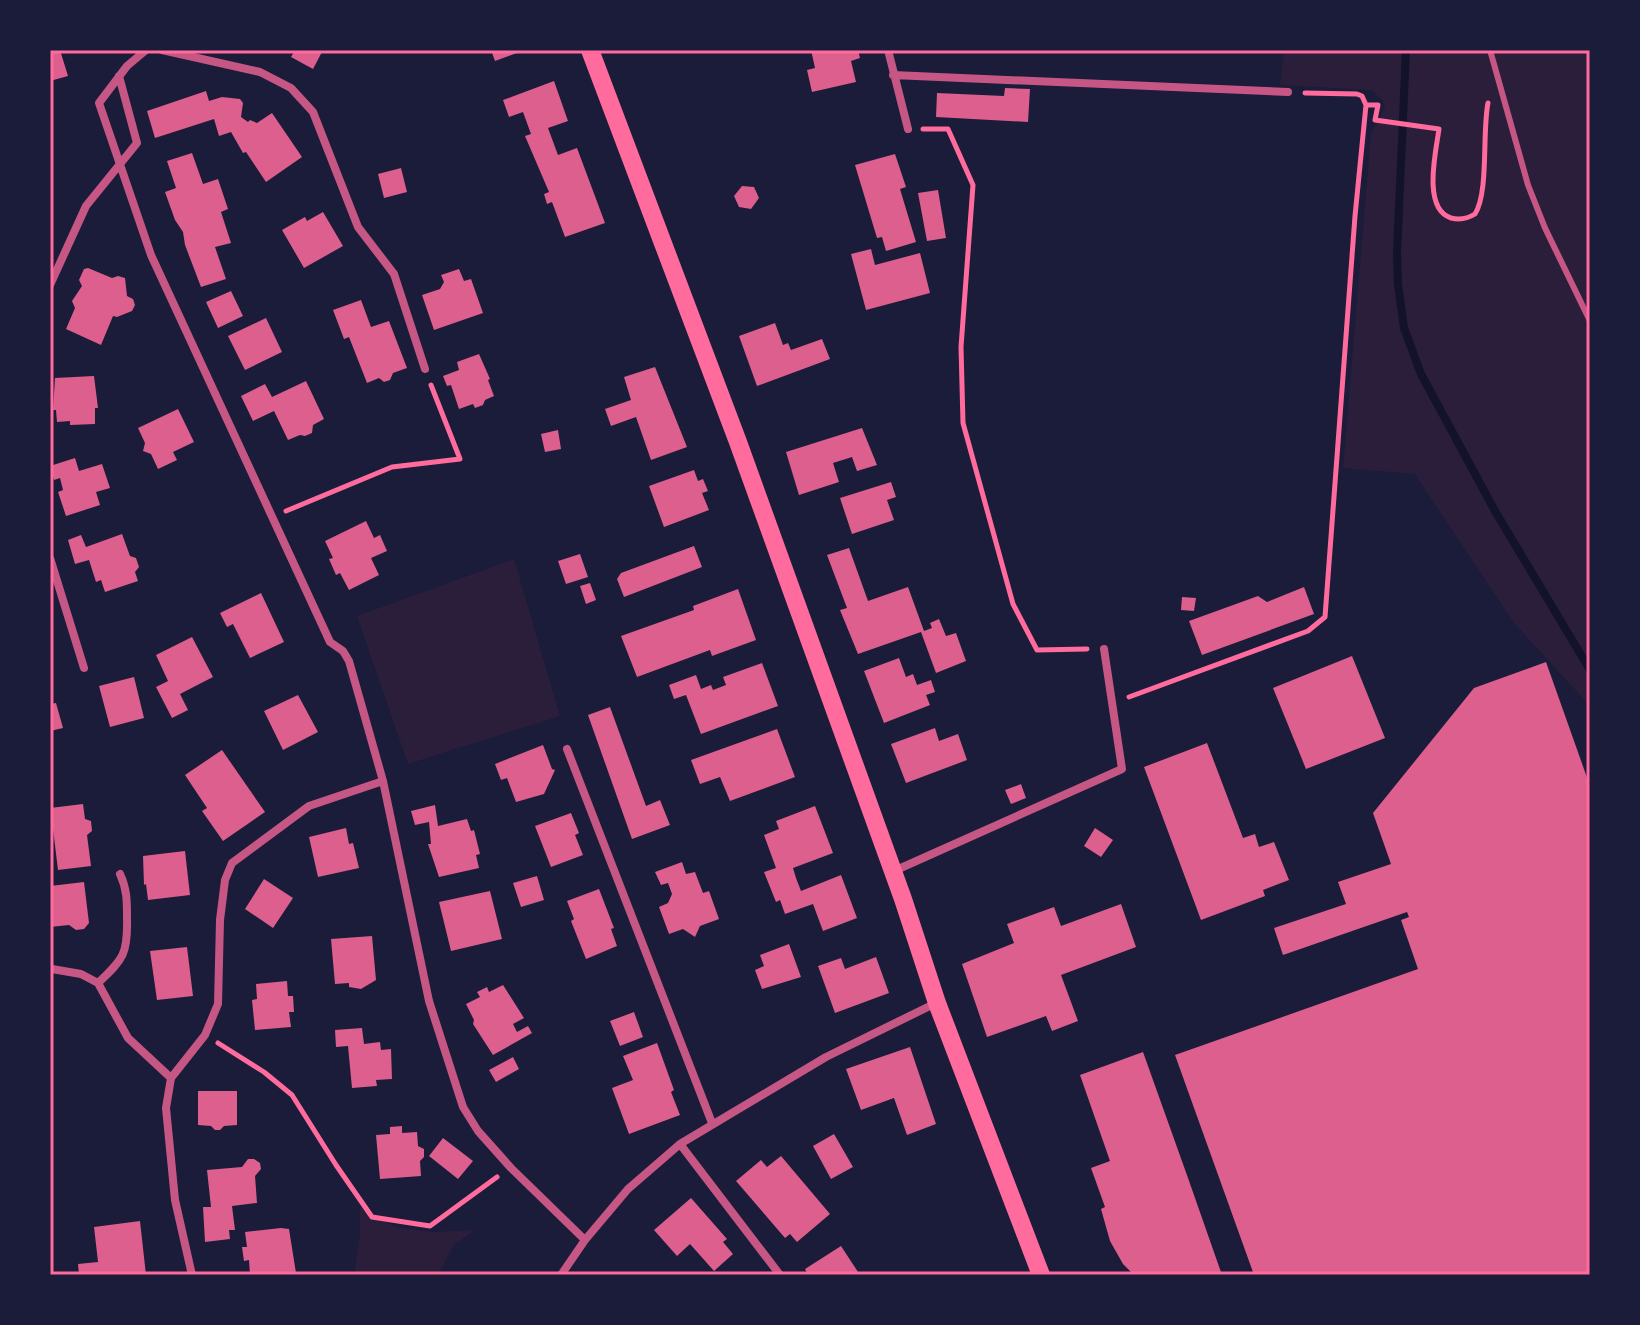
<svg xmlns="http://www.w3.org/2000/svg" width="1640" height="1325" font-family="Montserrat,sans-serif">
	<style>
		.green { fill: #2a1e3b }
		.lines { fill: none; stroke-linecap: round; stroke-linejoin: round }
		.stream { stroke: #12122b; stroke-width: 8 }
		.building { fill: #dd5f8e }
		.path { stroke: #ff6b9d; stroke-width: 5 }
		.service { stroke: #c65784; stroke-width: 6 }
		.minor { stroke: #c65784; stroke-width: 8 }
		.primary { stroke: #ff6b9d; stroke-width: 18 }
		.neatline { fill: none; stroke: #ff6b9d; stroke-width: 3 }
	</style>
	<rect width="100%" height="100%" fill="#1b1b3a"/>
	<!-- green -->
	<path class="green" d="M1284 50H1590V706L1514 623 1415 474 1343 468 1371 133 1385 107 1382 100 1372 90 1280 85Z
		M514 559 560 716 408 764 357 616Z
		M360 1207 395 1227 433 1232 475 1230 454 1245 438 1275H354L360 1236Z"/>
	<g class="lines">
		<!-- stream -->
		<path class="stream" d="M1406 50 1397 253 1398 284 1404 328 1421 374 1495 511 1590 670"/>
	</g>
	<!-- building -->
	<path class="building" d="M50 50H60L68 76 50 81Z
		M295 50H323L313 69 291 57Z
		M491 50H525L495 61Z
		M811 50H858L860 58 851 61 856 82 812 92 807 70 815 68Z
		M554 81 568 121 548 128 558 155 577 148 605 223 565 237 552 202 547 204 544 194 549 192 525 136 531 134 523 112 509 117 503 100Z
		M1005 88 1030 89 1028 122 936 117 937 93 1004 96Z
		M206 91 209 101 222 97 240 99 243 103 241 117 248 122 250 120 257 123 272 113 302 157 266 182 246 152 243 153 231 132 219 136 214 119 155 138 147 111Z
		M192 153 203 184 218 179 228 209 221 212 231 243 215 247 226 279 201 287 185 245 183 232 175 220 165 192 176 188 167 161Z
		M895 154 906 187 900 189 916 242 886 251 882 237 877 238 855 165Z
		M401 168 407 192 384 198 378 174Z
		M742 186 754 187 759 198 751 209 739 207 734 196Z
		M938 190 946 238 927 241 918 193Z
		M323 212 343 246 304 268 282 230 305 217 307 221Z
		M871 249 875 265 920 253 930 293 866 310 851 254Z
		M88 268 112 278 118 276 125 278 127 296 133 299 135 305 132 311 117 317 113 316 101 345 66 329 75 308 72 301 82 286 79 280 84 269Z
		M459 269 464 281 471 279 483 313 434 330 422 295 440 289 444 282 441 275Z
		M231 291 243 316 218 328 206 302Z
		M361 300 371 327 389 321 407 368 393 373 390 380 384 382 379 378 367 383 349 337 344 339 333 310Z
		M266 318 282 352 245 370 228 336Z
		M775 323 783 345 788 343 791 350 822 339 830 359 757 386 739 336Z
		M479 354 490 379 488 380 494 396 485 400 483 405 475 408 473 404 459 409 451 385 447 386 443 376 459 370 457 362Z
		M655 367 687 447 651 460 636 417 611 426 605 409 631 400 624 377Z
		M94 376 98 408H95V424L70 425V421L57 422 56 410H53L55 378Z
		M306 381 324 419 313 425 312 433 305 436 300 435 288 440 274 411 253 421 241 396 265 384 272 397Z
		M178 409 194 442 173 452 177 460 158 469 151 454 143 451 145 443 138 428Z
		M862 428 877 465 857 471 852 457 833 463 839 482 799 495 786 452Z
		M558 430 561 449 545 452 541 434Z
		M75 458 79 471 102 464 110 488 96 492 100 505 66 516 58 492 63 490 60 478 54 480 50 466Z
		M694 470 698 481 703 479 708 491 702 493 709 510 664 527 649 486Z
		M891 482 896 497 887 500 894 520 852 534 840 498Z
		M366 521 374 538 380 535 387 551 371 558 379 575 349 590 340 573 336 575 329 559 333 558 325 541Z
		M122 534 130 556 136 558 139 567 135 572 138 581 105 592 101 580 96 582 89 560 75 564 68 540 81 535 86 547Z
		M694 546 702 567 624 597 617 579 621 573Z
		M849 548 868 601 908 587 924 631 932 628 930 623 939 619 946 636 956 633 966 661 936 673 921 632 858 654 840 610 847 608 827 555Z
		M580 554 588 577 566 584 558 561Z
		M590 583 596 600 586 604 580 586Z
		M1304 587 1314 614 1202 655 1189 621 1258 596 1267 602Z
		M738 589 756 640 712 656 710 650 637 677 621 636 694 610 693 606Z
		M261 593 284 642 250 658 233 624 227 627 220 613Z
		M1182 597 1196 598 1194 611 1181 610Z
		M192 637 213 677 180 694 188 710 172 718 156 687 168 681 156 655Z
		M1352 656 1385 738 1306 769 1273 688Z
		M899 658 906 677 913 674 917 685 931 680 935 692 926 695 930 705 884 723 864 671Z
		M1546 662 1590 786V1275H1254L1175 1055 1418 969 1401 920 1409 917 1407 912 1283 955 1274 928 1346 904 1338 882 1391 864 1373 813 1474 688Z
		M762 663 778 706 701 734 686 695 674 699 669 685 696 675 701 689 711 685 713 690 726 685 723 677Z
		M134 677 144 718 110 727 99 686Z
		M298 695 318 732 283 750 264 711Z
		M56 703 63 728 50 731V704Z
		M610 707 646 806 660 800 670 825 632 839 588 715Z
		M935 728 939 741 958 734 967 760 906 783 891 744Z
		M777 729 795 777 730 801 720 777 700 784 691 760Z
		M1207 743 1243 838 1255 834 1259 847 1274 842 1289 880 1263 890 1265 896 1201 920 1144 767Z
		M543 745 552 769 555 770 544 794 516 802 507 778 501 780 495 764Z
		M222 750 265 812 223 841 202 811 207 808 185 775Z
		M1021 784 1026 798 1011 804 1005 790Z
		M83 804 85 819 91 821 92 831 87 835 91 866 58 870 53 829H50V808Z
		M435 805 438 826 467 819 471 831 474 830 480 854 476 855 479 868 439 877 428 844H431L429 822 415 825 411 811Z
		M815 806 833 853 793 868 796 878 801 891 841 875 857 918 823 931 813 904 785 914 780 900 776 902 764 872 776 868 764 835 779 829 776 821Z
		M571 813 579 833 575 835 583 855 551 867 535 826Z
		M346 828 349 844 353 843 359 868 318 877 309 837Z
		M1095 828 1113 840 1101 857 1084 846Z
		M185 851 190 895 148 900 146 884 144 885 143 856Z
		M682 862 686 874 695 872 703 893 709 891 719 919 700 926 695 937 683 929 669 934 659 907 668 903 672 894 668 883 661 885 655 872Z
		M537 876 544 900 521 907 513 883Z
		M264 879 293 898 273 928 245 909Z
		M84 882 89 923 84 929 76 930 69 925 50 927V886Z
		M599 889 614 928 611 929 617 946 586 959 571 921 574 919 567 901Z
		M490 891 502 939 451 951 439 902Z
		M1121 904 1136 947 1061 975 1078 1021 1052 1031 1046 1016 987 1037 962 964 1014 943 1007 924 1054 907 1061 926Z
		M372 936 376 980 361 989 349 987V983L335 984 331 939Z
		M789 944 801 977 762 989 755 970 764 966 760 955Z
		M187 947 193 996 157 1000 150 951Z
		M876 957 889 993 835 1013 818 966 841 958 845 969Z
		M287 981 288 996H293L294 1012H289L291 1027 255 1030 252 1000 257 999 256 984Z
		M503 985 524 1018 513 1024 517 1032 528 1026 532 1033 493 1055 473 1024 474 1020 466 1004 480 997 477 992 487 987 489 992Z
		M634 1012 643 1037 620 1046 610 1021Z
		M362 1028 364 1044 380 1042 381 1050 391 1049 392 1079 376 1080 377 1086 352 1088 348 1046 336 1047 335 1030Z
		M657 1043 674 1090 671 1092 680 1115 629 1134 612 1088 633 1080 623 1056Z
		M910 1047 936 1124 907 1135 894 1098 861 1110 846 1069Z
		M1143 1052 1188 1178 1222 1275H1134L1123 1264 1110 1241 1101 1209 1105 1207 1091 1168 1110 1161 1080 1075Z
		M513 1057 519 1069 496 1082 489 1070Z
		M198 1091H237V1125L224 1126 220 1130H215L211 1126 198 1125Z
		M402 1126V1133L417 1132 418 1146 424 1149V1157L420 1161 421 1176 380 1179 376 1135 390 1134V1127Z
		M834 1134 853 1167 831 1179 813 1146Z
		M443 1138 473 1161 458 1179 429 1156Z
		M781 1156 830 1214 797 1242 790 1234 785 1238 736 1181 761 1160 767 1167Z
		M248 1159H254L260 1163 261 1169 255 1176 257 1203 232 1206 235 1230H229L230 1239 205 1242 203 1207H211L207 1170 242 1167Z
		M691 1198 727 1239 723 1242 733 1254 714 1271 690 1244 677 1256 654 1230Z
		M140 1221 146 1275H79L78 1264 98 1262 94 1227Z
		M281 1228 289 1229 296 1273 250 1275 249 1260 244 1261 242 1247H247L245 1232Z
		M841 1246 860 1275H808L805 1269Z"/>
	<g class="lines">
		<!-- path -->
		<path class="path" d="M1366 105H1378L1375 120 1439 129C1436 151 1422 209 1451 218 1459 220 1467 219 1475 214 1489 192 1482 132 1488 103
			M923 129H948L973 185 961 347 963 423 1013 604 1037 650 1087 649
			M286 511 392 467 460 459 431 385
			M1129 697 1308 631 1325 617 1355 216 1366 105 1362 96 1357 94 1305 93
			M218 1043 264 1072 292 1095 336 1165 372 1217 430 1226 497 1177"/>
		<!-- service -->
		<path class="service" d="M1490 50 1528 185 1545 228 1590 321"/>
		<!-- minor -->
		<path class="minor" d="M146 50 127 66 99 103 151 255 330 642 343 651 349 661 383 781 429 1001 463 1107 478 1131 511 1168 585 1240
			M162 50 260 72 291 88 313 112 358 227 394 274 425 369
			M888 50 908 129
			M893 75 1288 92
			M50 285 86 206 137 143 119 76
			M50 558 84 668
			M567 749 712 1123
			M894 871 1122 769 1104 649
			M120 874C127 889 127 901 127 917 128 953 124 959 98 983L128 1038 171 1078
			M52 969 81 974 98 983
			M680 1144 780 1275
			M192 1275 175 1200 166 1108 171 1078 205 1035 218 1004 220 920 225 880 232 863 309 806 383 781
			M561 1275 585 1240 628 1189 680 1144 826 1057 936 1003"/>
		<!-- primary -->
		<path class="primary" d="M590 50 738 442 903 899 937 1003 1041 1275"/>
	</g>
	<!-- border -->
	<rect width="1640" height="1325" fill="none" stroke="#1b1b3a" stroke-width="104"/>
	<rect x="52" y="52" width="1536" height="1221" class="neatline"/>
</svg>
